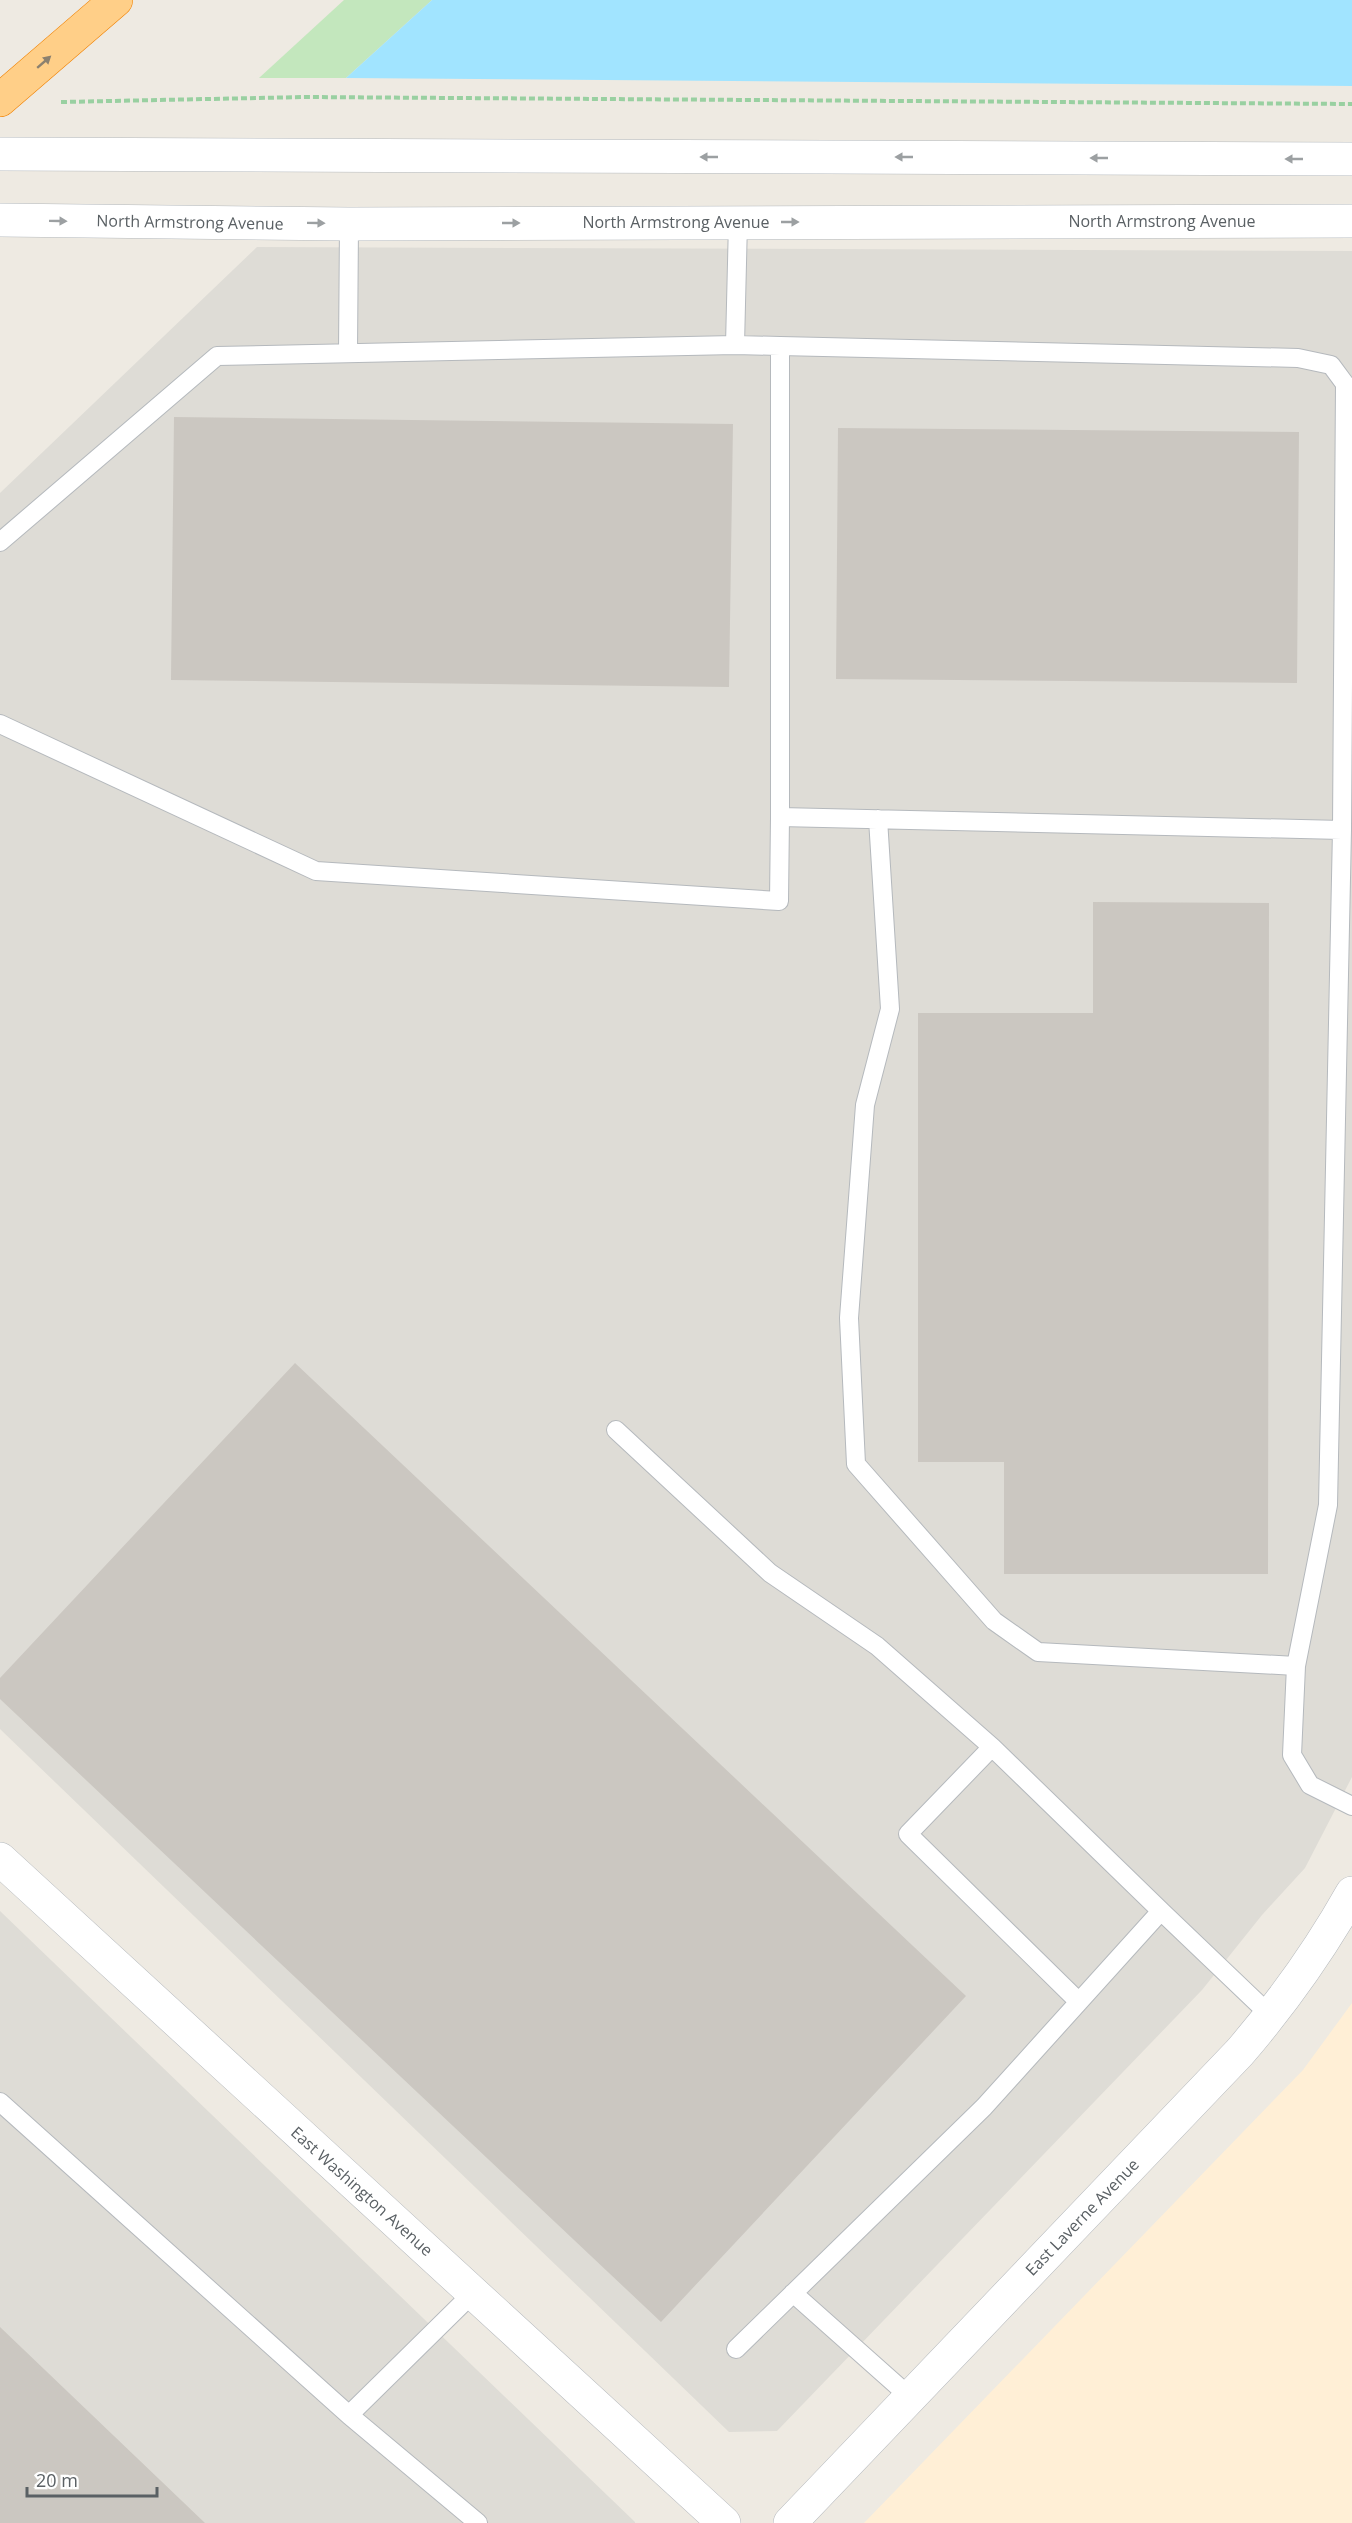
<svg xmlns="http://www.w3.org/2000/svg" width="1352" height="2523" font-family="'Open Sans',sans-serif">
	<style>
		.commercial { fill: #ffefd6 }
		.industrial { fill: #dedcd6 }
		.green { fill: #c3e7bd }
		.water { fill: #a1e4ff }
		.building { fill: #cbc7c1 }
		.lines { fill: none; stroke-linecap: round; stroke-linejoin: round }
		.lane-casing { stroke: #b5b9bd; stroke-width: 20 }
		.street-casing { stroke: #b5b9bd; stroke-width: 34 }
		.secondary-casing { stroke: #b4b9bd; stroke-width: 34 }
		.highway-casing { stroke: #f08100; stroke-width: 34 }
		.path { stroke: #99d0a1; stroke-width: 4; stroke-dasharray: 6 3; stroke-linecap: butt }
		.lane { stroke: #fff; stroke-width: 18 }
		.street { stroke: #fff; stroke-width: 33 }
		.secondary { stroke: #fff; stroke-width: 33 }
		.highway { stroke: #ffcf88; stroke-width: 33 }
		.oneway { fill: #8c816f }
		.oneway2 { fill: #9ca0a2 }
		.labels { text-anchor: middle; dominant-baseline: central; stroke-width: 6; stroke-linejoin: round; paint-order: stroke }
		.street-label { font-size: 16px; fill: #5a6064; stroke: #fff }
	</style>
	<rect width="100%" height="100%" fill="#eeeae2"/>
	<!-- commercial -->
	<path class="commercial" d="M1352 2003V2523H864L1303 2070Z"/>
	<!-- industrial -->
	<path class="industrial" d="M257 247 1352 251V1777L1305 1868 1262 1915 1202 1990 777 2431 729 2432 0 1729V493Z
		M0 1911 635 2522V2523H0Z"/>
	<!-- green -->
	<path class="green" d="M344 0H432L346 78H259Z"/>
	<!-- water -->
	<path class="water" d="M432 0H1352V86L346 78Z"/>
	<!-- building -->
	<path class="building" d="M174 417 733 424 729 687 171 680Z
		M838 428 1299 432 1297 683 836 679Z
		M1093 902 1269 903 1268 1574H1004V1462H918V1013H1093Z
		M295 1363 966 1996 661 2322 0 1699V1678Z
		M0 2327 205 2523H0Z"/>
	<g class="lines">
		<defs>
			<path id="lane" d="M738 222 735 345 780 346 1298 358 1331 365 1345 384 1342 830 780 817V346
				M348 353 349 224
				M0 542 217 356 735 345
				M0 724 316 871 779 901 780 817
				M878 819 890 1009 865 1105 849 1318 856 1464 994 1621 1038 1652 1296 1666
				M1342 830 1328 1505 1296 1666 1292 1755 1310 1785 1352 1806
				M616 1430 770 1573 877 1646 992 1747 1161 1911
				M992 1747 908 1834 1079 2002
				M0 2102 349 2415 473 2293
				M793 2293 910 2397
				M736 2349 984 2107 1161 1911 1271 2016
				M349 2415 478 2523"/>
			<path id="street" d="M0 1859 724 2523
				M790 2523 1240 2052C1282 2003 1320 1950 1352 1893"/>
			<path id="secondary" d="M0 154 1352 159
				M0 220 349 224 1352 221"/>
			<path id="highway" d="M0 100 116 0"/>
		</defs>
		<!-- lane casing -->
		<use href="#lane" class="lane-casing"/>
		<!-- street casing -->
		<use href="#street" class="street-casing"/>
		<!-- secondary casing -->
		<use href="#secondary" class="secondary-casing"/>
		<!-- highway casing -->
		<use href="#highway" class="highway-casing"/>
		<!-- path -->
		<path class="path" d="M61 102 306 97 1352 104"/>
		<!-- lane -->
		<use href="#lane" class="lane"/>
		<!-- street -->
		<use href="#street" class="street"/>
		<!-- secondary -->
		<use href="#secondary" class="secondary"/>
		<!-- highway -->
		<use href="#highway" class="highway"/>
	</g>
	<!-- one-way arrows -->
	<defs><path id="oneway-solid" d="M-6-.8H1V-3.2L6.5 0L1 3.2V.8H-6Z" transform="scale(1.5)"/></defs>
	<use class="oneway" href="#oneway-solid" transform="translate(44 62) rotate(-41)"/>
	<g class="oneway2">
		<use href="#oneway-solid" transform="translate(709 157) rotate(-180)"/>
		<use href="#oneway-solid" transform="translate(904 157) rotate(-180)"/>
		<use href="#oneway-solid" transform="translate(1099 158) rotate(-180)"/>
		<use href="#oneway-solid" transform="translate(1294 159) rotate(-180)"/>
		<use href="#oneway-solid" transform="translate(58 221) rotate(1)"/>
		<use href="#oneway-solid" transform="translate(790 222)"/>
		<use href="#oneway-solid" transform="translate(316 223) rotate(1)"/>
		<use href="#oneway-solid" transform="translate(511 223)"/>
	</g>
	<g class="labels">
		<!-- street labels -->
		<g class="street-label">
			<text x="1162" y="221">North Armstrong Avenue</text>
			<text transform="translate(190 222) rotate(1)">North Armstrong Avenue</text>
			<text x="676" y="222">North Armstrong Avenue</text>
			<text transform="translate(362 2191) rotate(42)">East Washington Avenue</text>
			<text transform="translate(1082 2217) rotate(-46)">East Laverne Avenue</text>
		</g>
	</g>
	<!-- scale -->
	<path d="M27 2487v9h130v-9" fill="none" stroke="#5a6064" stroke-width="3"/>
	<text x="36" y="2487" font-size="18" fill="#5a6064" stroke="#ffffff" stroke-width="4.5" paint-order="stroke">20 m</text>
</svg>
